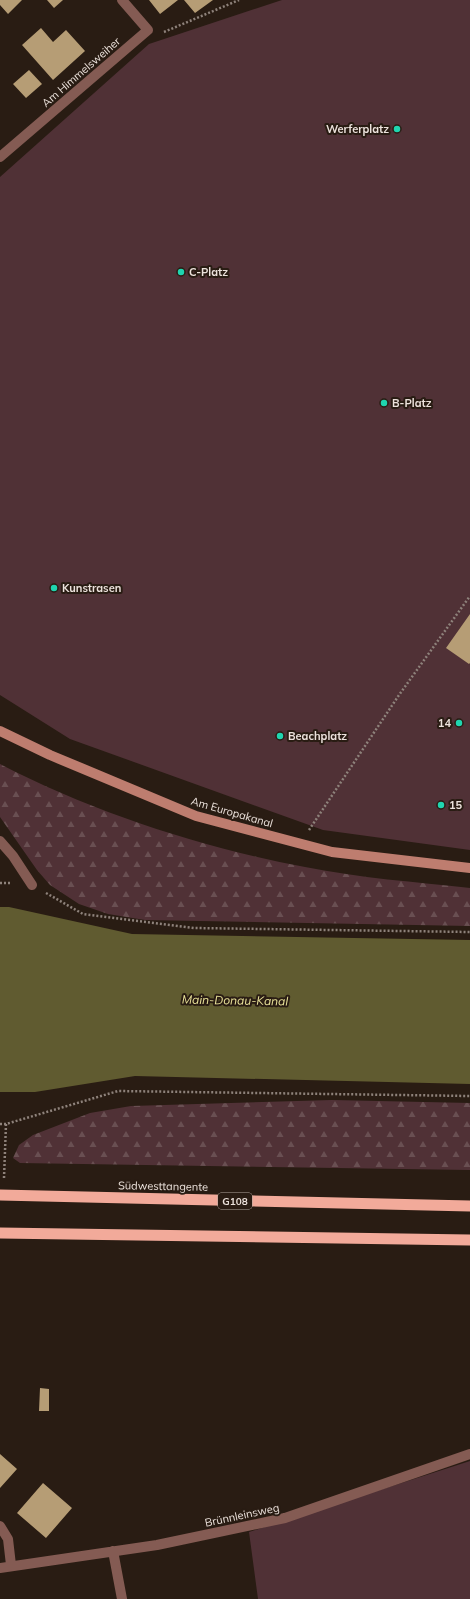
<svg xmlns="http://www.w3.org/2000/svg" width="470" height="1599" font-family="Mulish,sans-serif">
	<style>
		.grass { fill: #503136 }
		.forest { fill: url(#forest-firs) }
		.water { fill: #605b30 }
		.building { fill: #b69d75 }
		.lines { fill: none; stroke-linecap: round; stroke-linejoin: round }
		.path { stroke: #8e827b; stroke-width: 2.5; stroke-dasharray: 2 2; stroke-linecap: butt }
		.service { stroke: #845b53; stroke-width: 10 }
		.minor { stroke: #845b53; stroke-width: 10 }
		.secondary { stroke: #be7d6f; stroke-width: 10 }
		.trunk { stroke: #f2aa9a; stroke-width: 11 }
		.poi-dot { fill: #1fd5b0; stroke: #291c13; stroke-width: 1.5 }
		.labels { text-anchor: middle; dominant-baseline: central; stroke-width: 4; stroke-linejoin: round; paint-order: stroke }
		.shield { fill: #291c13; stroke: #b2a7a0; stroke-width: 1 }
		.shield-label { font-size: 10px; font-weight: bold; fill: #ece2dc }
		.street-label { font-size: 11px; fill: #ece2dc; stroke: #291c13 }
		.poi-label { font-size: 11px; font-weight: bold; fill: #ece2dc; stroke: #291c13; text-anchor: start }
		.water-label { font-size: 12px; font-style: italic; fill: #eae39a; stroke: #291c13 }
	</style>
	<defs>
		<pattern id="forest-firs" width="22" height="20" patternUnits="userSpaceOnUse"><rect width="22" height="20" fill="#503136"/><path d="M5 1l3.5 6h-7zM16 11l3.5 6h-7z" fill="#694f52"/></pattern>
	</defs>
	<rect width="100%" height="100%" fill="#291c13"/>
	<!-- grass -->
	<path class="grass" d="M282 0H470V850L323 830 70 739 0 695V177L149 44Z
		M470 1461V1599H258L249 1532Z"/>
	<!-- forest -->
	<path class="forest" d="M0 764C95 813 200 847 305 867 360 878 415 882 470 888V926L145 920 108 914 79 904 50 885 37 870 0 817Z
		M332 1100 470 1103V1170L20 1163 13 1158 19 1145 33 1135 90 1113 131 1106Z"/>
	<!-- water -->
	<path class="water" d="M0 907H9L132 934 470 940V1084L135 1076 35 1092H0Z"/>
	<!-- building -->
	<path class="building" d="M0 0H22L8 14 0 5Z
		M47 0H63L54 8Z
		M149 0H178L160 14Z
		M184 0H213L195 13Z
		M41 28 53 42 66 30 85 51 53 80 22 45Z
		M29 70 42 84 26 98 13 84Z
		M470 614V663L469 664 446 648Z
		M40 1388 49 1389V1411H39Z
		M0 1454 17 1469 0 1488Z
		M43 1483 72 1508 46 1538 17 1513Z"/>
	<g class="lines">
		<!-- path -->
		<path class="path" d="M164 32 239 0
			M309 830 399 695 470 596
			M0 883H11
			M46 893 83 914 194 928 470 932
			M0 1124H6L118 1091 470 1096
			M4 1178 6 1124"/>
		<!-- service -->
		<path class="service" d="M0 841 13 856 32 885"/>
		<!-- minor -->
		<path class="minor" d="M0 157 148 30 122 0
			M0 1526 8 1539 11 1565
			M113 1551 122 1599
			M0 1568 157 1545 285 1518 470 1454"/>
		<!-- secondary -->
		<path class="secondary" d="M0 731 50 755 196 816 332 852 470 868"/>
		<!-- trunk -->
		<path class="trunk" d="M0 1195 470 1206
			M0 1233 470 1240"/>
	</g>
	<!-- markers -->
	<g class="poi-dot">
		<circle cx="397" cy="129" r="4"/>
		<circle cx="181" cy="272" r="4"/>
		<circle cx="384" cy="403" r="4"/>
		<circle cx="54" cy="588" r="4"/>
		<circle cx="459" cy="723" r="4"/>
		<circle cx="280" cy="736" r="4"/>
		<circle cx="441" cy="805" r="4"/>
	</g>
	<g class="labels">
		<!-- shield labels -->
		<rect class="shield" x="218" y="1193" width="34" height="16" rx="3"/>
		<g class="shield-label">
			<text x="235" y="1201">G108</text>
		</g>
		<!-- street labels -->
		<g class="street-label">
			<text transform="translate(81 72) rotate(-41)">Am Himmelsweiher</text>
			<text transform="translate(232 812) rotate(16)">Am Europakanal</text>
			<text transform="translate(163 1186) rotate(1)">Südwesttangente</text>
			<text transform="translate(242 1515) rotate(-12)">Brünnleinsweg</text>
		</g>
		<!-- poi labels -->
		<g class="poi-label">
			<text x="389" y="129" text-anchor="end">Werferplatz</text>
			<text x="189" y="272">C-Platz</text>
			<text x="392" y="403">B-Platz</text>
			<text x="62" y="588">Kunstrasen</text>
			<text x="451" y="723" text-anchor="end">14</text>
			<text x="288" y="736">Beachplatz</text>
			<text x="449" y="805">15</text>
		</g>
		<!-- water labels -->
		<g class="water-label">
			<text transform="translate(235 1000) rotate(1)">Main-Donau-Kanal</text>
		</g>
	</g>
</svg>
